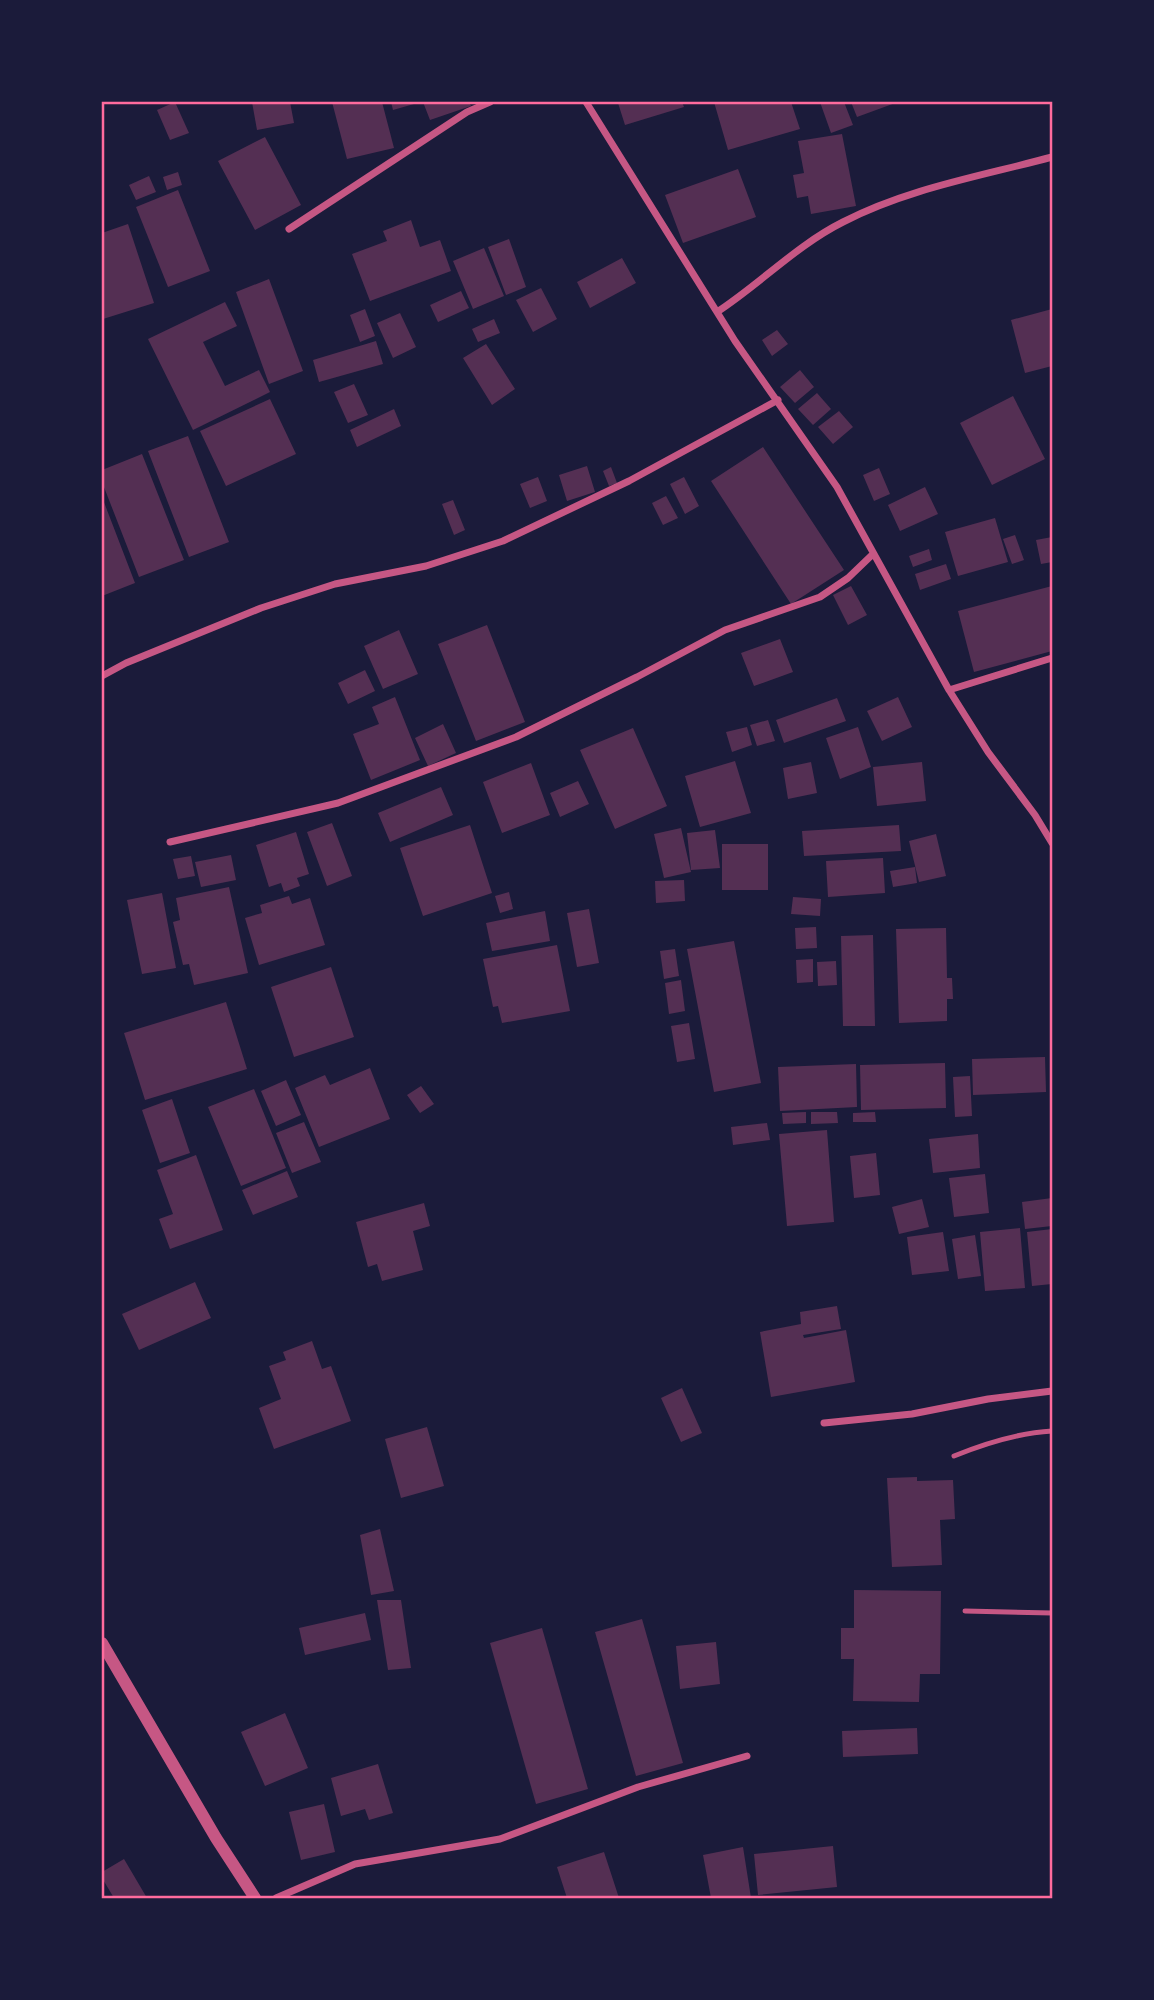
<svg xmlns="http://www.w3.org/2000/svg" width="1154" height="2000" font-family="Helvetica,sans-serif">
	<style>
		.building { fill: #542f53 }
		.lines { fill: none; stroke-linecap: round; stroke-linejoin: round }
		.service { stroke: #c65784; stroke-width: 5 }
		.minor { stroke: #c65784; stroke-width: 7 }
		.tertiary { stroke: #c65784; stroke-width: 12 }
		.neatline { fill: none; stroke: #ff6b9d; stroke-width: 2.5 }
	</style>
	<rect width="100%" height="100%" fill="#1b1b3a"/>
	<!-- building -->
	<path class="building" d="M175 102 189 133 170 140 157 110Z
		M252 102H290L294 123 257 130Z
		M332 102H382L394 148 347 159Z
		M391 102H413L414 104 393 110Z
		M423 102H469L471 106 430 120Z
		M622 102H682L684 107 625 125 618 103Z
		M714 102H791L800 129 728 150Z
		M820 102H844L853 125 831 133Z
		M851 102H898L857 117Z
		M842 134 856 206 811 214 808 196 797 198 793 175 804 173 798 141Z
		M265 137 301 205 255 230 218 161Z
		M738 169 756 217 683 243 665 195Z
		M178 172 182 185 167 190 163 177Z
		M149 176 156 192 136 200 129 185Z
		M178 190 210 271 168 287 136 207Z
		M411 220 420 247 440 240 451 271 370 301 352 254 387 241 383 231Z
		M128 224 154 303 103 319 102 233Z
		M509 239 526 287 506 295 488 247Z
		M484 248 504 296 473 309 453 261Z
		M622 258 636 283 590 308 577 282Z
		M269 279 303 371 269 384 236 292Z
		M541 288 557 319 533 332 516 300Z
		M461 291 469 308 438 322 430 305Z
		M225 302 237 326 203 342 225 386 259 370 270 392 193 430 148 339Z
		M365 309 375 336 360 342 350 315Z
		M1052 309V366L1025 373 1011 320Z
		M400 313 416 347 393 358 377 323Z
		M494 319 500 333 478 342 472 329Z
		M777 330 788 344 772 356 762 340Z
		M376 341 383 364 319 382 313 360Z
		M486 344 515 389 492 405 463 358Z
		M800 370 814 387 795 403 780 387Z
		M354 384 368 415 348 423 334 392Z
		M817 393 831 409 813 425 798 409Z
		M1013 396 1045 459 992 485 960 423Z
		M270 399 296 454 226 486 200 431Z
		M394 409 401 426 357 447 350 430Z
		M839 411 853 427 833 444 818 427Z
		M188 436 229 542 189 557 148 451Z
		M763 447 844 570 791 604 711 481Z
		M142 454 184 560 139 577 102 482V470Z
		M587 466 595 492 567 501 559 475Z
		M611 467 617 483 609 486 603 471Z
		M879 468 890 494 874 501 863 475Z
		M538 477 547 501 530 508 520 484Z
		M684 477 699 506 685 514 670 484Z
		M925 487 938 514 900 531 888 505Z
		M666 496 678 518 663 525 652 503Z
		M102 497 135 583 102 596Z
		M453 500 465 530 454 535 442 504Z
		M995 518 1008 562 958 576 945 532Z
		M1015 535 1024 560 1012 564 1003 539Z
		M1052 537V562L1041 564 1036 540Z
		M929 549 932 560 913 567 909 556Z
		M946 564 951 579 920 590 915 574Z
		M851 586 867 615 848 625 833 595Z
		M1052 586V651L974 672 958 611Z
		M487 625 525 722 476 741 438 644Z
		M399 630 418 674 383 689 364 646Z
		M780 639 793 672 754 686 741 653Z
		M365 670 375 691 348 704 338 683Z
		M395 697 420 760 371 780 353 734 379 724 372 707Z
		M898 697 912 727 882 741 867 711Z
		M837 698 846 721 784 743 776 720Z
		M768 720 775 741 757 746 750 725Z
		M443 724 456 753 428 766 415 738Z
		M747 727 752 745 732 752 726 732Z
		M858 727 871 767 840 779 826 738Z
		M633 728 667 806 615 829 580 750Z
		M735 761 751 813 700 827 685 776Z
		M811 762 817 793 788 799 783 768Z
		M922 762 926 801 877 806 873 767Z
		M531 763 550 815 502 833 483 782Z
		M578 781 589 804 560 817 550 793Z
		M441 787 453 815 390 842 378 813Z
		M332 823 352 876 327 886 307 832Z
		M470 825 492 893 423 916 400 848Z
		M899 825 901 851 804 856 802 831Z
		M681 828 691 872 664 878 654 834Z
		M715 830 720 868 691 870 687 833Z
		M296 832 309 874 297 878 300 886 284 892 281 883 269 887 256 845Z
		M936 834 946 876 919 882 909 841Z
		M722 844H768V890H722Z
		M231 855 236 880 201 887 195 862Z
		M191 856 195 876 178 879 173 859Z
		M883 858 885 893 828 897 826 861Z
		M915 867 917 883 893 887 890 871Z
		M684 880 685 901 656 903 655 881Z
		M229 887 248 973 194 985 189 964 183 965 173 922 180 920 176 898Z
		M509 892 513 909 500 913 495 896Z
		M162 893 176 968 142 974 127 900Z
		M289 896 292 904 310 898 325 945 259 965 245 918 262 913 260 905Z
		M793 897 821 899 820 916 791 914Z
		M589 909 599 963 577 967 567 913Z
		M545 911 550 941 492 951 486 923Z
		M816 927 817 948 796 949 795 928Z
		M946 928 947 978H952L953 999H947V1021L899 1023 896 929Z
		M873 935 875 1026H843L841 936Z
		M734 941 761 1083 714 1092 687 949Z
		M557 945 570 1011 502 1023 498 1006 493 1007 483 959Z
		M675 949 679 976 664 979 660 951Z
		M813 959V982L797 983 796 960Z
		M836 961 837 985 818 986 817 962Z
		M331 967 354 1037 294 1057 271 987Z
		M681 980 685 1011 669 1014 665 983Z
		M226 1002 247 1069 145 1100 124 1033Z
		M689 1023 695 1059 677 1062 671 1026Z
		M1045 1057 1046 1092 973 1095 972 1059Z
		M945 1063 946 1108 861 1110 860 1065Z
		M856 1064 857 1107 780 1111 778 1067Z
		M370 1068 390 1119 319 1147 295 1088 325 1075 330 1085Z
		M970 1076 972 1116 955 1117 953 1077Z
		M286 1080 301 1115 276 1126 261 1091Z
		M421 1086 434 1104 420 1113 407 1095Z
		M254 1089 286 1168 241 1186 208 1107Z
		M172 1099 190 1153 160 1163 142 1110Z
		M806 1112V1123L783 1124 782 1113Z
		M811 1112H837L838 1123 811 1124Z
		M875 1112 876 1122H853V1113Z
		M304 1122 321 1162 292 1173 276 1133Z
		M767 1123 770 1140 733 1145 731 1127Z
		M827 1130 834 1222 787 1226 779 1134Z
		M978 1134 980 1168 933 1173 929 1139Z
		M876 1153 880 1195 854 1198 850 1156Z
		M196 1155 223 1230 170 1249 159 1219 173 1214 157 1170Z
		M287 1171 298 1197 253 1215 242 1190Z
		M985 1174 989 1213 954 1217 949 1178Z
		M1052 1198V1226L1025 1229 1022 1202Z
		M922 1199 929 1227 899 1234 892 1207Z
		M424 1203 430 1226 413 1231 423 1270 382 1281 377 1264 368 1267 356 1222Z
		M1020 1228 1025 1288 985 1291 980 1232Z
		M1052 1229V1284L1032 1286 1027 1232Z
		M943 1232 949 1271 912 1275 907 1237Z
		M975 1235 981 1276 958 1279 952 1239Z
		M195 1282 211 1318 139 1350 122 1314Z
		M837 1306 841 1329 803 1335 804 1338 846 1330 855 1382 771 1397 760 1332 801 1324 800 1312Z
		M312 1341 322 1369 331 1366 351 1421 274 1449 259 1408 281 1399 269 1366 286 1360 283 1352Z
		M682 1388 702 1433 681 1442 661 1398Z
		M427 1427 444 1486 401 1498 385 1439Z
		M917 1477V1481L953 1480 955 1519 940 1520 942 1565 892 1567 887 1478Z
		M380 1529 394 1591 371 1595 360 1535Z
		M854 1590 941 1591 940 1674H920L919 1702 853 1701 854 1659H841V1628H854Z
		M377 1600H401L411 1668 388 1670Z
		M365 1613 371 1640 305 1655 299 1628Z
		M642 1619 683 1763 636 1776 595 1632Z
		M542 1628 588 1789 536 1804 490 1643Z
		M716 1642 720 1684 680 1689 676 1646Z
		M285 1713 308 1768 265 1786 241 1732Z
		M917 1728 918 1754 843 1757 842 1731Z
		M378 1764 393 1813 369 1820 365 1809 341 1816 331 1778Z
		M324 1804 335 1852 301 1860 289 1812Z
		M833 1846 837 1887 758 1895 754 1854Z
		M743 1847 751 1898H711L703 1855Z
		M604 1852 619 1898H567L557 1867Z
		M124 1859 147 1898H114L102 1878V1872Z"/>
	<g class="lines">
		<!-- service -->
		<path class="service" d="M954 1456C986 1443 1018 1433 1052 1431
			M965 1611 1052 1613"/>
		<!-- minor -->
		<path class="minor" d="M586 102 735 341 837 487 949 690 988 752 1035 815 1052 843
			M289 229 467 112 490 102
			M717 312C760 284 797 245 843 222 909 188 982 176 1052 157
			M102 676 126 663 261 608 335 584 426 566 503 541 629 481 778 400
			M949 690 1052 658
			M170 842 338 803 516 737 637 677 725 630 820 597 848 578 873 554
			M824 1423 912 1414 988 1399 1052 1391
			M276 1898 355 1864 500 1839 638 1787 747 1756"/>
		<!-- tertiary -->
		<path class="tertiary" d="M102 1643 216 1838 255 1898"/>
	</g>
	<!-- border -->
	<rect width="1154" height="2000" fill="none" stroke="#1b1b3a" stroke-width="206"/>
	<rect x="103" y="103" width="948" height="1794" class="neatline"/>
</svg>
